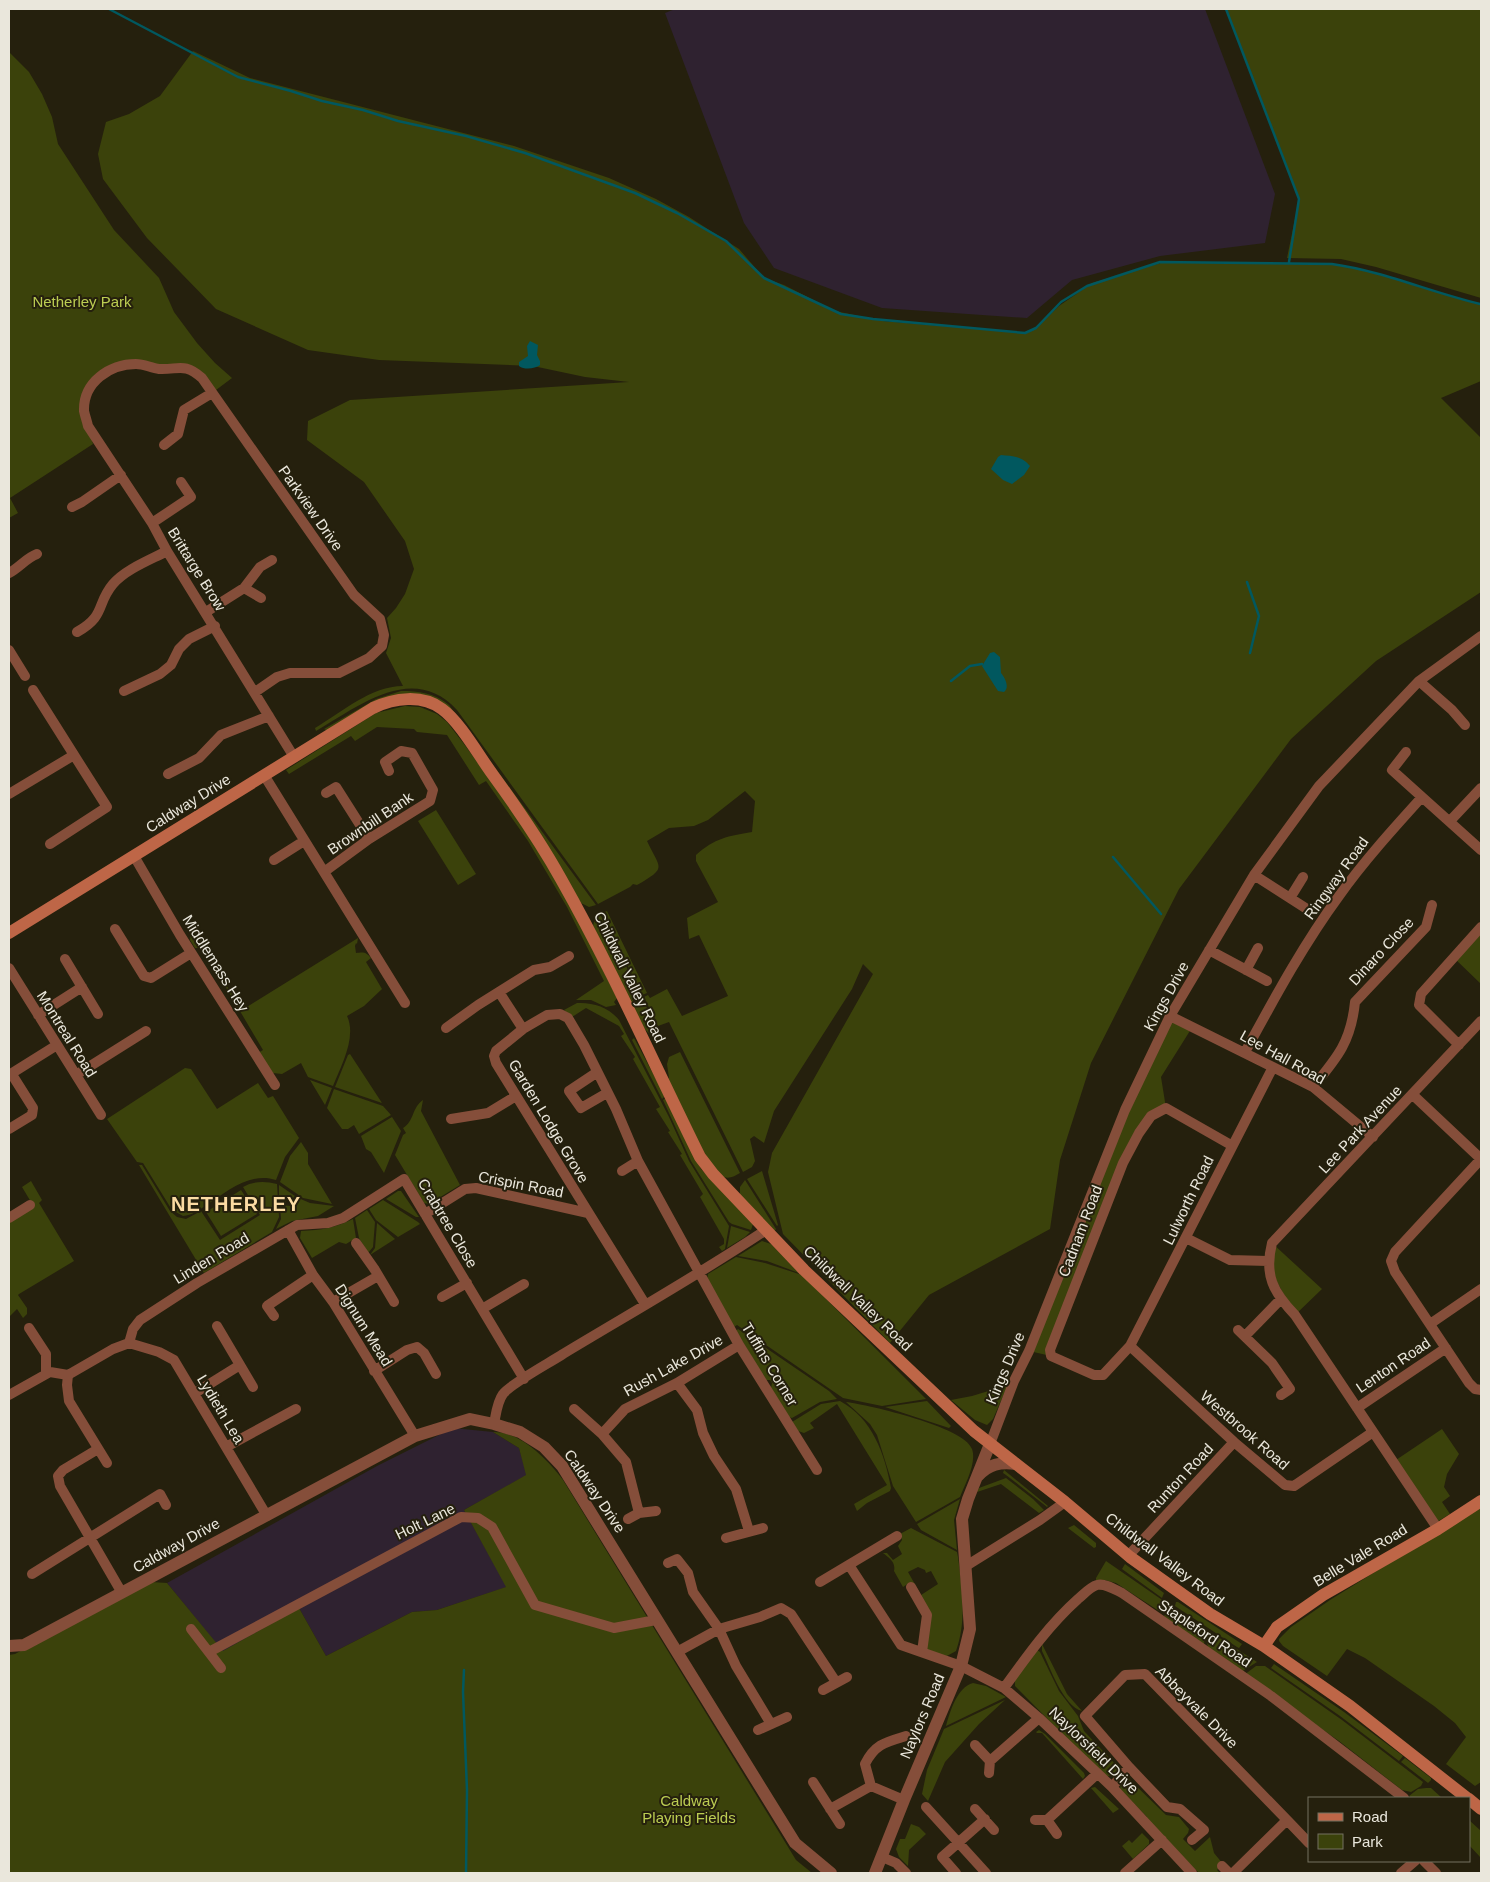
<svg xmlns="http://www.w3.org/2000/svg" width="1490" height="1882" font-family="Arial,sans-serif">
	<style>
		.industrial { fill: #2f2230 }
		.green { fill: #3b420b; fill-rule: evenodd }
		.water { fill: #01585f }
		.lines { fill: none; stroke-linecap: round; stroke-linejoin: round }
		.stream { stroke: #01585f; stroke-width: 2.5 }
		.minor { stroke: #854e3a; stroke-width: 10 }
		.tertiary { stroke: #854e3a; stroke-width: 12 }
		.secondary { stroke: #be6647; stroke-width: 12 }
		.labels { text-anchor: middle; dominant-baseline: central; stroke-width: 4; stroke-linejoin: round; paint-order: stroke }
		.park-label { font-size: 15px; fill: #bccd52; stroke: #25200d }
		.street-label { font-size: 15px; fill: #eae7dc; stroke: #25200d }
		.district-label { font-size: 20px; font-weight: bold; letter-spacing: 1px; fill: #fbdba3; stroke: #25200d }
	</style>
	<rect width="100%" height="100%" fill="#25200d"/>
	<!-- industrial -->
	<path class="industrial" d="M675 9H1205L1275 194 1265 243 1160 256 1072 280 1027 318 882 308 774 268 744 223 665 13Z
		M453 1428 493 1432 519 1448 527 1475 464 1510 507 1587 437 1610 412 1612 326 1656 299 1608 223 1652 167 1583 377 1466Z"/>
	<!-- green -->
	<path class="green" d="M1226 9H1481V298L1376 267 1341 259 1287 258 1299 199Z
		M193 51 250 78 514 146 609 178 656 199 689 217 739 249 764 278 784 285 835 311 883 321 1027 333 1039 325 1059 306 1092 283 1164 262 1332 264C1382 271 1431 292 1481 304V381L1441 398 1481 438V592L1376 661 1291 739 1179 889 1091 1063 1060 1160 1050 1229 929 1295 890 1343 783 1234 768 1172 772 1153 873 974 863 964 852 989 774 1111 764 1143 754 1136 750 1139 755 1161 752 1167 743 1172 669 1022 658 1026 644 997 648 995 650 998 667 989 682 1016 728 996 699 935 689 939 687 918 718 902 696 861V855C715 838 728 836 752 832L755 801 745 791 708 820 694 826 669 828 647 841C660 869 668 867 637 885L633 884 630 887 598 904 457 710C413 662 359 706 316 731L315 728C342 712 371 686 403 686L386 653 391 638 387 618 396 608 405 594 414 569 405 541 364 482 307 440 308 421 350 400 629 382 585 377 533 366 379 360 308 350 216 309 147 238 103 179 98 154 106 122 129 114 160 96Z
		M9 52 29 72 42 94 52 117 58 144 114 230 159 278 174 312 197 343 215 363 232 378 212 393 193 370 156 368 109 369 87 395 88 426 93 444 10 498 18 513 9 518Z
		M401 691C418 691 435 693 449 705L596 905 589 907 581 903 467 732 418 694 328 731 324 729 376 699Z
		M405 706 420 707 437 714 447 722 464 744 519 819 569 902 617 998 614 1002 616 1005 606 1007 591 1000H576L604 981 567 907 528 841 486 781 479 785 447 735 417 732 414 729 377 727 355 741 351 736 289 774 286 770 376 713Z
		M436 810 476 874 458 885 418 821Z
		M607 911 647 993 642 995 602 913Z
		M600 914 659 1032 652 1037 643 1027 593 926 595 918Z
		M1481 927V984L1453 957Z
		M191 934 196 937 242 1010 358 938 357 944 356 943 355 946 356 953C364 952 366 952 371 958L366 962 382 989 364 1006 347 1016C357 1037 341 1066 333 1086L308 1077 301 1063 282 1074 273 1073 258 1053 263 1050 208 957 206 958 200 948H195L190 940Z
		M577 1003C592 1002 609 1007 619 1020L669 1117 689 1161 729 1226 725 1249 722 1251 719 1247 724 1244V1239L700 1197 703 1194 680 1155 682 1154 668 1132 670 1131 656 1109 660 1107 633 1059 635 1057 621 1036 624 1034 619 1026 586 1008 572 1017 564 1010Z
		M1170 1016 1193 1026 1161 1077 1166 1108 1139 1133 1051 1356 1029 1351 1134 1090Z
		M634 1038 665 1096 662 1099 632 1040Z
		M680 1052 740 1173C735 1176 728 1180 722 1176 707 1166 678 1099 668 1079L669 1078 667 1064 669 1057Z
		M350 1054 382 1103 335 1087 348 1055Z
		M185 1068 191 1069 217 1109 258 1083 268 1098 273 1096 299 1138 285 1157 276 1180C250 1171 225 1193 205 1206 198 1211 192 1215 183 1216L172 1210 143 1163 137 1162 107 1119Z
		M310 1080 332 1088 325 1105Z
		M334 1089 383 1106 391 1115 359 1134 354 1125 348 1129H342L327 1108Z
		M666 1098 701 1169 753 1224 751 1230 732 1224 729 1222 691 1161 663 1100Z
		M423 1100 421 1111 460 1185 429 1204 424 1203 395 1155 403 1135 406 1133 403 1128C414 1122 412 1107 423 1100Z
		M392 1117 401 1131 384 1173 371 1152 366 1149 361 1136Z
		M301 1142 308 1153V1164L332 1204 303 1198 280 1182 290 1156Z
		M139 1165H142L170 1211 177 1217 186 1219 201 1211 220 1240 260 1215 243 1187C253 1181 265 1181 277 1184L279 1217 272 1232 204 1273Z
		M762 1171 778 1225 777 1226 747 1179Z
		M745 1180 776 1229 774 1232 740 1196V1187Z
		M31 1181 42 1200 39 1203 74 1261 19 1294 18 1295 27 1308V1314L23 1318 17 1309 9 1317 10 1303 9 1301V1223L34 1207 22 1187Z
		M279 1185 295 1196 291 1200 287 1199 285 1203 279 1204Z
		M241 1190 257 1214 221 1236 206 1212Z
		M398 1191H401L419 1217H416L386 1199Z
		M296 1197 310 1203 334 1206 318 1216 292 1221 276 1229 281 1219 280 1205 291 1206Z
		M383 1200 418 1222 420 1224 398 1237 376 1220 369 1209Z
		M367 1210 375 1222 373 1247 368 1253 359 1238 355 1218Z
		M353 1219 356 1238 346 1244 339 1242 312 1258 300 1238 301 1231C321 1230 335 1228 353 1219Z
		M377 1223 395 1239 370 1255 375 1248Z
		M731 1226 750 1232 745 1237 727 1248Z
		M762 1241 771 1244 799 1273 767 1261 738 1256Z
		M1272 1243 1322 1289 1295 1315 1270 1269Z
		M736 1257 765 1263 802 1275 926 1399 882 1406 843 1398 737 1325 734 1327 707 1280 708 1274Z
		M738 1329 829 1391 837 1399 820 1402 792 1418 789 1417 771 1388 772 1383 770 1380H766L736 1331Z
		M1005 1386 1007 1387 993 1419 987 1425 975 1420 951 1400 972 1396Z
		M840 1401C872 1418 885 1454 891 1488L890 1491 867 1503 857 1511 854 1504 887 1485 837 1404 810 1423 814 1428 804 1433 798 1431 792 1422 821 1404Z
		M927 1401 951 1426 949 1428 885 1407Z
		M846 1402C869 1405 965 1427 972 1449 977 1463 965 1484 960 1497L916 1522 893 1486 877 1435 870 1424Z
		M1442 1429 1459 1454 1447 1474 1444 1487 1450 1496 1442 1502 1450 1514 1435 1523 1393 1462Z
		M493 1432C520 1431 548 1460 563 1480L796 1860 812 1873H9V1655L15 1654 151 1582 167 1583 223 1651 299 1608 326 1656 412 1612 437 1610 506 1587 464 1510 526 1475 519 1448Z
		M1004 1470 1048 1506 1047 1507 1006 1475 1003 1473Z
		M1006 1478 1033 1499 1044 1510 1039 1513 1001 1484 977 1492 979 1488Z
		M960 1499 954 1520 957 1550 921 1530 917 1524Z
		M1481 1506V1782L1475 1786 1446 1764 1466 1737 1455 1723 1434 1706 1365 1658 1347 1649 1327 1676 1283 1646 1279 1641V1639L1291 1627 1330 1600Z
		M1074 1525 1096 1543V1547L1094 1548 1068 1528Z
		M911 1528 957 1552 958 1557C962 1588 967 1620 956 1651L945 1657 932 1653 927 1649 928 1617 909 1583 903 1587 894 1571C896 1562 889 1558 883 1553H887L893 1560 902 1554 898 1546 902 1540 900 1534ZM918 1567 925 1570 926 1573 931 1571 938 1584 921 1595 908 1572Z
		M1106 1561 1168 1604 1159 1611 1116 1583 1105 1580 1096 1581V1578Z
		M1125 1564 1164 1593 1162 1598 1122 1569Z
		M1176 1602H1178L1242 1644 1239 1648 1237 1647 1175 1606Z
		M1171 1607 1205 1629 1204 1647 1164 1616Z
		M1207 1630 1257 1662 1241 1672 1209 1651 1207 1643Z
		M1042 1644 1067 1694 1082 1711C1063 1706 1050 1667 1042 1651Z
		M1034 1648 1040 1652 1059 1691 1078 1716 1084 1731 1117 1766V1771C1112 1778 1108 1777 1101 1773L1015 1686V1680Z
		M1274 1664 1344 1712 1403 1756 1399 1761 1340 1716 1271 1668Z
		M1256 1666H1265L1342 1720 1423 1782 1421 1786 1411 1792 1402 1790 1339 1741 1244 1675Z
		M973 1683 986 1686 1006 1697 946 1726C950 1712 957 1687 973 1683Z
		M1005 1700 979 1724 945 1762 928 1801 922 1794 927 1770 944 1729Z
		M1039 1730 1045 1734 1084 1773 1085 1776 1083 1779 1042 1733H1037L1036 1732Z
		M1405 1758 1431 1778V1780L1428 1783 1401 1762Z
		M1129 1779 1166 1815 1179 1817 1189 1829 1188 1833 1183 1839 1195 1851 1210 1837 1214 1853 1223 1864 1217 1870 1220 1873H1199L1146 1819 1147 1817 1120 1789 1121 1784 1126 1779Z
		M1095 1787 1119 1809 1113 1813 1091 1788Z
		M1426 1788H1431L1442 1798H1412L1409 1796 1418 1789Z
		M1469 1820 1481 1831V1858L1469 1845Z
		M911 1824 919 1827 926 1834 909 1850 908 1866 899 1857 896 1849 900 1839H905Z
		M1142 1833 1149 1840V1844L1133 1859 1122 1846 1129 1840 1132 1843Z"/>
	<!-- water -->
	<path class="water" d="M530 341 538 345 537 355 540 361V365C535 369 524 370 519 366V362L528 356 527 346Z
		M1001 455C1012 456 1022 456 1030 466L1024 475 1012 484 1003 480 991 469 998 457Z
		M994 652 1000 657 1001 673C1005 678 1010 687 1004 692L998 691 982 666 990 653Z"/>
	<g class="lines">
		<!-- stream -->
		<path class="stream" d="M109 9 238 77 291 91 322 101 363 110 398 121 466 136 525 153 635 193 677 213 726 241 764 278 841 314 873 319 1025 333 1036 328 1061 302 1087 286 1160 262 1332 264C1382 271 1430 292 1480 304
			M1226 9 1299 199 1289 262
			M1247 582 1259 616 1250 653
			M951 681 970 666 982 664
			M1113 857 1161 914
			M464 1670 463 1692 467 1790 466 1873"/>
		<!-- minor -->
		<path class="minor" d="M164 445 178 434 184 410 212 393
			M72 507 82 502 121 475
			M152 523 191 497 181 482
			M9 573C19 568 26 558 37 554
			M261 598 244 588 260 567 272 560
			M206 612 244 588
			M77 632C106 616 96 604 113 584 126 569 150 560 167 551
			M9 650 25 676
			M1419 681 1452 710 1465 725
			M33 690 74 755
			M124 691 160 674 171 665 179 649 189 639 215 626
			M255 692 277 677 290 673H339L369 658 382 646 384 635 380 619 354 595 202 378C184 362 179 370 159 369 151 368 144 364 136 364 110 364 83 382 84 411 85 416 87 421 88 426L152 523 167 551 294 757
			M1406 752 1392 770 1422 797
			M168 774 199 758 221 735 269 716
			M264 775 405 1003
			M326 793 336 787 369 839
			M9 794 74 755 107 807 50 844
			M1450 821 1481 788
			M134 856 180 935 275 1085
			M274 860 304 841
			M324 872 369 839 430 801 433 790 412 753 401 751 385 762 389 771
			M1254 875 1307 909
			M1290 898 1303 877
			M115 929 144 976 151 978 191 953
			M1209 950 1267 981
			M65 959 98 1014
			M9 968 101 1115
			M1246 970 1258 948
			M499 992 523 1029
			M38 1015 82 987
			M1170 1016 1313 1087 1373 1137
			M446 1028 478 1005 534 970 550 967 569 956
			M1459 1045 1419 1005 1421 994 1481 927
			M1245 1052C1274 999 1303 945 1339 896 1364 861 1393 829 1422 797L1481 850
			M596 1073 569 1091 581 1108 607 1093
			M9 1075 57 1045
			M76 1075 146 1031
			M1313 1087C1337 1058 1351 1042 1355 1002L1426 927 1432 905
			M1413 1095 1481 1159
			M451 1119 488 1113 516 1096
			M9 1129 32 1115 33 1108 11 1073
			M1231 1145 1166 1108 1151 1116 1139 1133 1123 1163 1050 1350 1051 1356 1094 1375H1103L1130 1346 1273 1067
			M1481 1159 1395 1252 1391 1261 1395 1272 1469 1383 1475 1389 1481 1390
			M622 1171 638 1161
			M425 1214 465 1189 476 1188 588 1213
			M9 1218 30 1205
			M288 1230 313 1275 333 1302 415 1436
			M1186 1238 1230 1260 1268 1261
			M356 1243 375 1270 394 1302
			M442 1297 467 1283
			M333 1302 378 1276
			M645 1304 496 1063 494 1056 496 1051 523 1029 547 1015 560 1014 568 1018 584 1045 616 1109 638 1161 739 1345 817 1470
			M482 1309 524 1284
			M274 1316 267 1306 313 1275
			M1430 1324 1481 1289
			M217 1326 253 1387
			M29 1328 46 1354V1374
			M1238 1330 1272 1363 1290 1389 1281 1395
			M1245 1336 1280 1300
			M129 1343 133 1329 140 1320 197 1283 297 1225 328 1223 343 1218 404 1179 524 1379
			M129 1343 159 1352 174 1360 267 1516
			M1130 1346 1234 1442 1285 1485 1294 1486 1373 1432
			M374 1371 407 1350 417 1347 424 1353 436 1374
			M68 1375 67 1385 69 1401 107 1463
			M677 1383 697 1410 703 1433 714 1456 736 1489 749 1531
			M195 1393 240 1365
			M9 1395 50 1372 68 1375 113 1349 129 1343
			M1357 1408 1446 1348
			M574 1409 602 1434 626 1462 639 1513
			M494 1424C496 1414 497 1402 503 1394 510 1384 551 1362 563 1354 631 1313 700 1274 766 1230
			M602 1434 625 1409 677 1383 739 1345
			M990 1444 1014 1381 1029 1351 1125 1110 1170 1016 1254 875 1319 786 1419 681 1481 636
			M226 1447 296 1409
			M98 1449 63 1470 58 1476 60 1486 122 1593
			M628 1519 639 1513 656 1511
			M1438 1529 1295 1315C1273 1292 1264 1275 1272 1243L1481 1021
			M726 1538 763 1528
			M1128 1556 1234 1442
			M668 1563 677 1559 688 1573 693 1592 719 1629 736 1666 771 1724
			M849 1565 901 1645 961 1666 1004 1688 1039 1718 1112 1787 1192 1873
			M966 1566 1040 1520 1065 1502
			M32 1574 160 1494 166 1505
			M820 1582 897 1536
			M911 1587 927 1615 922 1652
			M191 1629 221 1668
			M209 1652 461 1517 478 1518 492 1527 535 1605 614 1628 656 1620
			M677 1652 719 1629 760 1617 781 1608 791 1614 836 1682
			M1004 1688C1027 1656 1049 1625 1078 1599 1084 1594 1090 1587 1097 1585 1105 1583 1114 1589 1122 1593L1271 1696 1404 1798
			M823 1690 847 1677
			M758 1730 787 1717
			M975 1745 990 1761 989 1773
			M990 1761 1039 1718
			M1129 1767 1167 1807 1180 1809 1204 1830 1192 1840
			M813 1782 840 1824
			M1112 1787 1129 1767 1085 1716 1125 1675 1145 1674 1287 1820 1233 1873
			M904 1800 871 1786 865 1764C875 1744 886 1742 906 1736
			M926 1807 986 1873
			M830 1809 871 1786
			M975 1809 994 1830
			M1035 1820H1047L1057 1834
			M1047 1820 1097 1774
			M1287 1820 1309 1843
			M882 1857 896 1863 906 1873
			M1424 1861 1436 1873
			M1222 1866 1229 1873
			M956 1873 942 1857 985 1819
			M1125 1873 1162 1840
			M1401 1873 1415 1861"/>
		<!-- tertiary -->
		<path class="tertiary" d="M978 1476C989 1464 1000 1462 1016 1464
			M9 1646 24 1645 415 1436 470 1419 494 1424 520 1432 544 1447 562 1466 795 1843 831 1873
			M875 1873 904 1800 961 1666 970 1629 962 1519 968 1499 990 1444"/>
		<!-- secondary -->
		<path class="secondary" d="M9 933 373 708C394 698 422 694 442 709 460 722 479 756 493 775 517 808 541 843 561 879 612 969 654 1064 700 1157L713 1174 804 1270 974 1431 1065 1502 1130 1557 1210 1614 1264 1646 1350 1706 1467 1798
			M1264 1646 1277 1627 1323 1595 1438 1529 1481 1501
			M1469 1799 1481 1809"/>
	</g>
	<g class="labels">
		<!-- park labels -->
		<g class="park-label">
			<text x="82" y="301">Netherley Park</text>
			<text x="689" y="1800">Caldway<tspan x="689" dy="17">Playing Fields</tspan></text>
		</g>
		<!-- street labels -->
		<g class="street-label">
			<text transform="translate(311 508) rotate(55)">Parkview Drive</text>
			<text transform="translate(197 569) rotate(58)">Brittarge Brow</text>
			<text transform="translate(188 803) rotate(-32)">Caldway Drive</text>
			<text transform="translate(370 823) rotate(-34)">Brownbill Bank</text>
			<text transform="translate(1336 878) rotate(-54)">Ringway Road</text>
			<text transform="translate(1381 951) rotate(-47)">Dinaro Close</text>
			<text transform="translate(216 963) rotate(58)">Middlemass Hey</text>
			<text transform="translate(630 977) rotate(64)">Childwall Valley Road</text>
			<text transform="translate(1166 996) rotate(-61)">Kings Drive</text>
			<text transform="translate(67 1034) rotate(58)">Montreal Road</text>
			<text transform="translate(1283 1057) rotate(29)">Lee Hall Road</text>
			<text transform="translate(549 1121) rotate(59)">Garden Lodge Grove</text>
			<text transform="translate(1360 1129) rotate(-47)">Lee Park Avenue</text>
			<text transform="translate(521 1184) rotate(11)">Crispin Road</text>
			<text transform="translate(1188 1200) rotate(-64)">Lulworth Road</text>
			<text transform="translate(448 1223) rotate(59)">Crabtree Close</text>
			<text transform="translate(1080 1231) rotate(-69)">Cadnam Road</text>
			<text transform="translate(211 1258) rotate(-31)">Linden Road</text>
			<text transform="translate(858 1298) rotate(44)">Childwall Valley Road</text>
			<text transform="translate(364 1325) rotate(58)">Dignum Mead</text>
			<text transform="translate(770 1364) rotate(59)">Tuffins Corner</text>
			<text transform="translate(673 1365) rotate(-29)">Rush Lake Drive</text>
			<text transform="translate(1393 1365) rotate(-34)">Lenton Road</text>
			<text transform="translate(1005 1368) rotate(-67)">Kings Drive</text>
			<text transform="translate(221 1409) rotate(59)">Lydieth Lea</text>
			<text transform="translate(1245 1430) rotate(41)">Westbrook Road</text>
			<text transform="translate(1180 1478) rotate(-47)">Runton Road</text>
			<text transform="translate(595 1491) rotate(56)">Caldway Drive</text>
			<text transform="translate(425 1521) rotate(-26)">Holt Lane</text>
			<text transform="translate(176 1545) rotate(-29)">Caldway Drive</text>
			<text transform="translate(1360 1555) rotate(-31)">Belle Vale Road</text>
			<text transform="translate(1165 1559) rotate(37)">Childwall Valley Road</text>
			<text transform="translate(1205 1633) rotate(34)">Stapleford Road</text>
			<text transform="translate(1197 1707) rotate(45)">Abbeyvale Drive</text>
			<text transform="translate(922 1716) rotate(-67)">Naylors Road</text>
			<text transform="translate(1094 1750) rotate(44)">Naylorsfield Drive</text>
		</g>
		<!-- district labels -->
		<g class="district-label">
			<text x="236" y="1204">NETHERLEY</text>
		</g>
	</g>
	<!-- border -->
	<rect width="1490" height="1882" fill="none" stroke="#eae7dc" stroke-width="20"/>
	<!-- legend -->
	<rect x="1308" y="1797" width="162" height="65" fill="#25200d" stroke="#747060"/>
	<rect x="1318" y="1813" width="25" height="8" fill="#be6647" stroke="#747060"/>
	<text x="1352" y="1822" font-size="15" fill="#eae7dc">Road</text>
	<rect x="1318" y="1834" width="25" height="15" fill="#3b420b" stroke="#747060"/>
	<text x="1352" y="1847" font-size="15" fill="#eae7dc">Park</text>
</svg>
